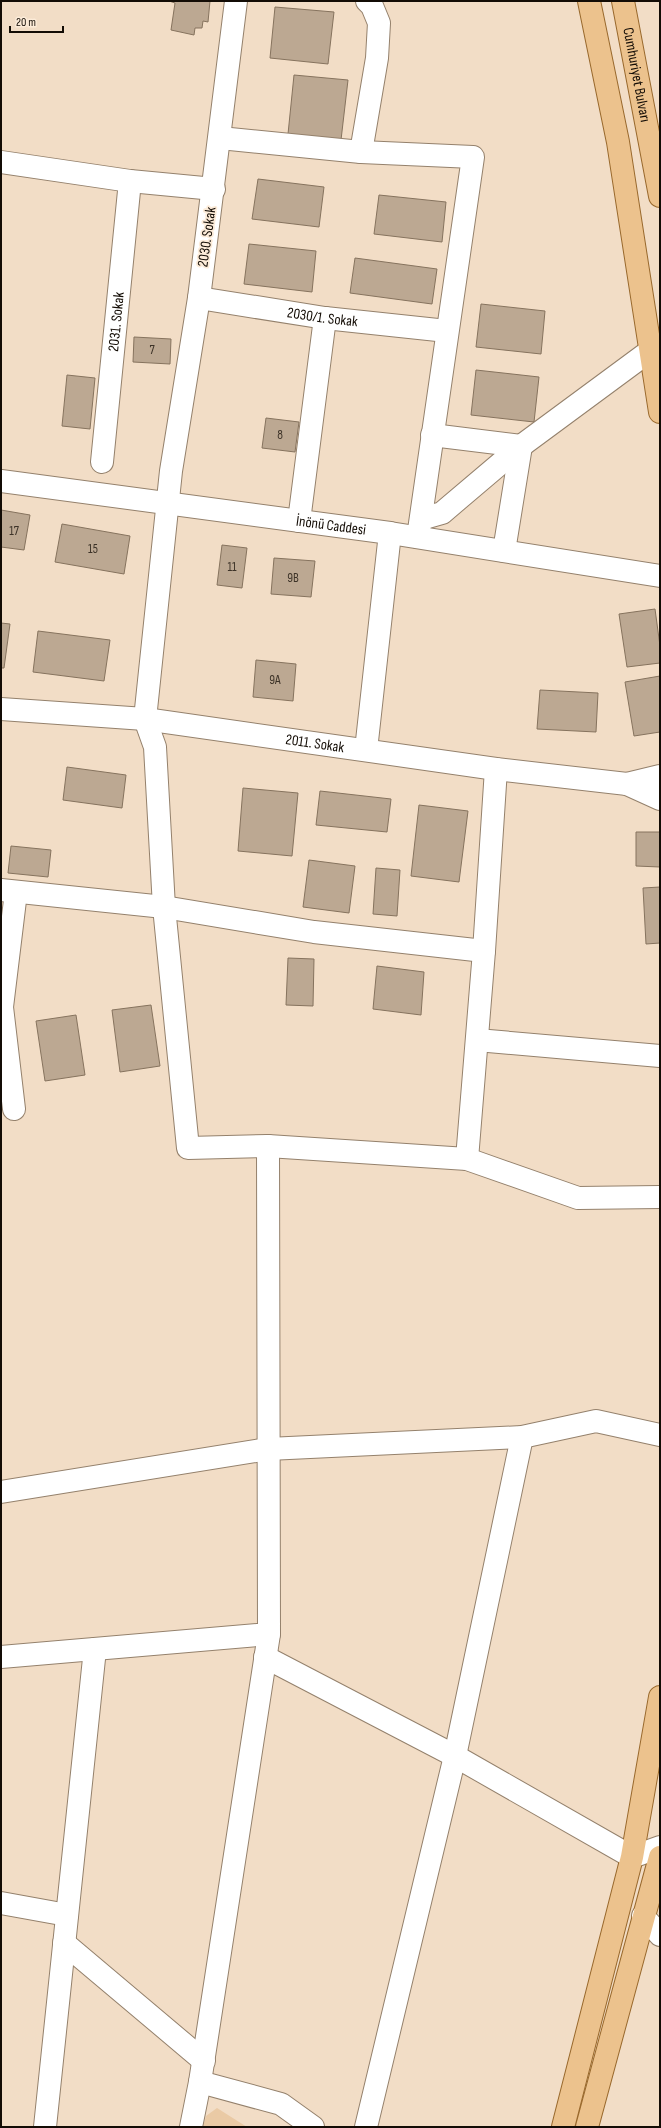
<svg xmlns="http://www.w3.org/2000/svg" width="661" height="2128" font-family="'Sofia Sans Condensed',sans-serif">
	<style>
		.green { fill: #eacaa5 }
		.building { fill: #bca892; stroke: #86735e }
		.lines { fill: none; stroke-linecap: round; stroke-linejoin: round }
		.minor-casing { stroke: #94816c; stroke-width: 24 }
		.major-casing { stroke: #98682c; stroke-width: 24 }
		.minor { stroke: #fff; stroke-width: 22 }
		.major { stroke: #ecc28d; stroke-width: 22 }
		.labels { text-anchor: middle; dominant-baseline: central; stroke-width: 3.5; stroke-linejoin: round; paint-order: stroke }
		.number-label { font-size: 13px; fill: #3d3328 }
		.street-label { font-size: 15px; fill: #130c05; stroke: #fcebd8 }
	</style>
	<rect width="100%" height="100%" fill="#f2ddc6"/>
	<!-- green -->
	<path class="green" d="M217 2108 247 2127H203L206 2116Z"/>
	<!-- building -->
	<path class="building" d="M169 1H210L208 22 203 21 202 28H195L194 35 171 30 175 3Z
		M275 7 334 12 328 64 270 58Z
		M294 75 348 80 341 140 288 134Z
		M258 179 324 187 319 227 252 219Z
		M379 195 446 202 442 242 374 234Z
		M249 244 316 251 312 292 244 284Z
		M355 258 437 269 432 304 350 293Z
		M481 304 545 311 541 354 476 347Z
		M134 337 171 339 170 364 133 362Z
		M476 370 539 377 534 422 471 415Z
		M67 375 95 378 90 429 62 426Z
		M266 418 299 422 295 452 262 448Z
		M1 510 30 515 24 550 1 547Z
		M62 524 130 536 124 574 55 562Z
		M222 545 247 548 242 588 217 585Z
		M274 558 315 561 311 597 271 594Z
		M655 609 660 646V663L627 667 619 614Z
		M1 623 10 624 4 668H1Z
		M38 631 110 640 104 681 33 672Z
		M256 660 296 664 293 701 253 697Z
		M660 676V732L634 736 625 682Z
		M540 690 598 693 596 732 537 729Z
		M67 767 126 775 122 808 63 800Z
		M243 788 298 793 292 856 238 851Z
		M320 791 391 799 387 832 316 825Z
		M419 805 468 811 459 882 411 876Z
		M636 832H660V867L636 866Z
		M11 846 51 850 48 877 8 873Z
		M309 860 355 866 349 913 303 907Z
		M376 868 400 870 397 916 373 914Z
		M660 887V943L646 944 643 888Z
		M288 958 314 959 313 1006 286 1005Z
		M377 966 424 972 421 1015 373 1009Z
		M151 1005 160 1066 120 1072 112 1010Z
		M76 1015 85 1075 45 1081 36 1021Z"/>
	<g class="lines">
		<defs>
			<g id="minor">
				<path d="M236 1 199 298 171 471 145 719 155 747 164 907 188 1148 268 1146 467 1159 578 1198 660 1197"/>
				<path d="M220 138 361 152 473 157 418 537"/>
				<path d="M361 152 377 58 379 23 372 6 367 1"/>
				<path d="M1 162 130 181 214 189"/>
				<path id="s1" d="M199 298 325 318 447 331"/>
				<path d="M432 435 521 446 504 551"/>
				<path id="s2" d="M102 462 130 181"/>
				<path id="s3" d="M1 481 390 533 660 576"/>
				<path d="M421 519 442 513 521 446 651 350"/>
				<path d="M299 521 325 318"/>
				<path id="s4" d="M1 709 145 719 496 769 627 784 660 799"/>
				<path d="M366 750 390 533"/>
				<path d="M627 784 660 776"/>
				<path d="M1 890 164 907 314 932 484 951"/>
				<path d="M477 1040 660 1056"/>
				<path d="M14 1109 2 1007 16 892"/>
				<path d="M467 1159 484 951 496 769"/>
				<path d="M1 1492 268 1449 522 1437 596 1421 660 1435"/>
				<path d="M1 1657 269 1634 268 1146"/>
				<path d="M265 1657 455 1756 632 1857 660 1847"/>
				<path d="M1 1903 67 1915"/>
				<path d="M643 1916 660 1935"/>
				<path d="M64 1943 204 2061"/>
				<path d="M200 2082 281 2104 313 2127"/>
				<path d="M45 2127 95 1649"/>
				<path d="M191 2127 200 2082 269 1634"/>
				<path d="M366 2127 455 1756 522 1437"/>
			</g>
			<g id="major">
				<path d="M589 1 618 142 660 412"/>
				<path id="s5" d="M623 1 660 196"/>
				<path d="M563 2127 632 1857 660 1697"/>
				<path d="M587 2127 660 1857"/>
			</g>
		</defs>
		<!-- minor casing -->
		<use href="#minor" class="minor-casing"/>
		<!-- major casing -->
		<use href="#major" class="major-casing"/>
		<!-- minor -->
		<use href="#minor" class="minor"/>
		<!-- major -->
		<use href="#major" class="major"/>
	</g>
	<g class="labels">
		<!-- number labels -->
		<g class="number-label">
			<text x="152" y="350">7</text>
			<text x="280" y="435">8</text>
			<text x="14" y="531">17</text>
			<text x="93" y="549">15</text>
			<text x="232" y="567">11</text>
			<text x="293" y="578">9B</text>
			<text x="275" y="680">9A</text>
		</g>
		<!-- street labels -->
		<g class="street-label">
			<text stroke="none"><textPath href="#s5" startOffset="75">Cumhuriyet Bulvarı</textPath></text>
			<text transform="translate(207 237) rotate(-82)">2030. Sokak</text>
			<text stroke="none"><textPath href="#s1" startOffset="125">2030/1. Sokak</textPath></text>
			<text stroke="none"><textPath href="#s2" startOffset="141">2031. Sokak</textPath></text>
			<text stroke="none"><textPath href="#s3" startOffset="333">İnönü Caddesi</textPath></text>
			<text stroke="none"><textPath href="#s4" startOffset="316">2011. Sokak</textPath></text>
		</g>
	</g>
	<!-- border -->
	<rect width="661" height="2128" fill="none" stroke="#130c05" stroke-width="4"/>
	<!-- scale -->
	<path d="M10 26v6h53v-6" fill="none" stroke="#130c05" stroke-width="2"/>
	<text x="16" y="26" font-size="12" fill="#130c05" stroke="#fcebd8" stroke-width="3" paint-order="stroke">20 m</text>
</svg>
